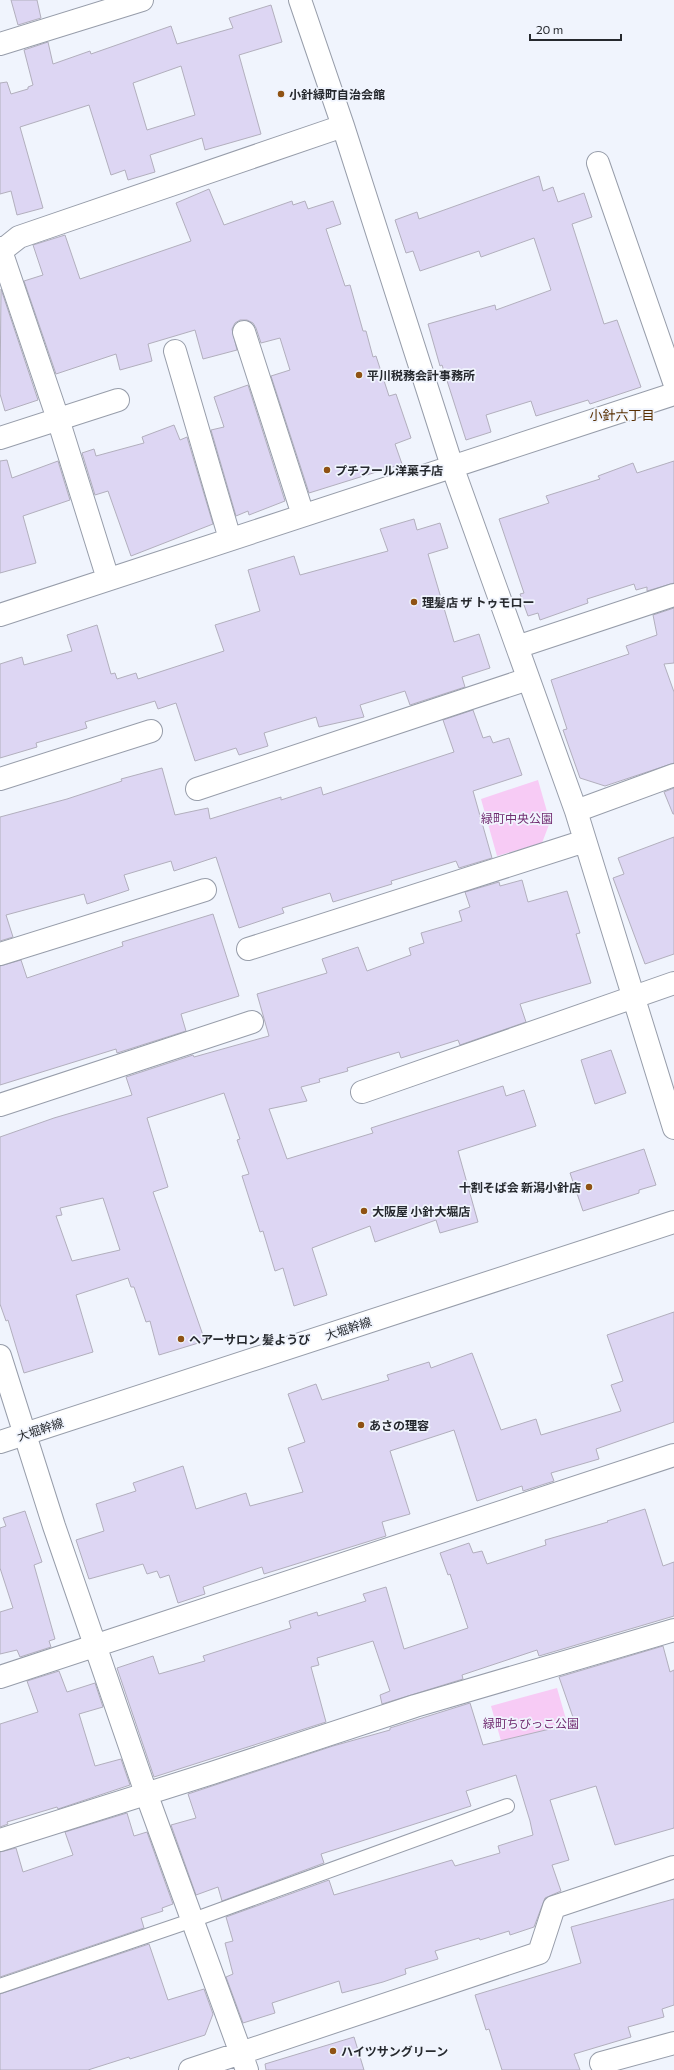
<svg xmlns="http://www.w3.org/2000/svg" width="674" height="2070" font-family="Commissioner,'Noto Sans JP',sans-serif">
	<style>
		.green { fill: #f7cbf5 }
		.building { fill: #ddd6f3; stroke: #b2afbd; fill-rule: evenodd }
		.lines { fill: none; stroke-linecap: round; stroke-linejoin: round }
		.service-casing { stroke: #979daa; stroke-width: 16 }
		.minor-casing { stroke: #979daa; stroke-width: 24 }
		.tertiary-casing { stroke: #979daa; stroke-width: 24 }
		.service { stroke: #fff; stroke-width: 14 }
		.minor { stroke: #fff; stroke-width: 22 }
		.tertiary { stroke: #fff; stroke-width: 22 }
		.poi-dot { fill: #8f5213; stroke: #f0f4fd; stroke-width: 1.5 }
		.labels { text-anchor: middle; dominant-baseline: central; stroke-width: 3.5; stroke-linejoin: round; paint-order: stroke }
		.poi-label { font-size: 12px; font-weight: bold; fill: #26292e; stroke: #f0f4fd; text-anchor: start }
		.park-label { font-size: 12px; fill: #722e72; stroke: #f0f4fd }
		.street-label { font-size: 12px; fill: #26292e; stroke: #f0f4fd }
		.neighbourhood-label { font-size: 13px; fill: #593003; stroke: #f0f4fd }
	</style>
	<rect width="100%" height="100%" fill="#f0f4fd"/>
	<!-- green -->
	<path class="green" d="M538 780 550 822 542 843 497 856 481 799Z
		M557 1688 572 1740 506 1758 491 1706Z"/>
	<!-- building -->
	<path class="building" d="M11 0H37L41 18 18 25Z
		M271 5 282 42 239 55 261 134 205 150 202 138 150 155 155 172 128 180 125 170 111 175 89 105 20 127 43 208 17 215 11 191 0 194V83L7 82 11 94 28 89V87L33 85 24 50 48 42 53 64 90 51 91 54 171 26 177 44 233 28 229 18ZM181 66 195 115 147 130 133 83Z
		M539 176 543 191 553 187 558 202 584 193 592 217 572 224 604 324 617 320 641 387 590 404 588 400 536 416 531 401 486 415 491 432 466 440 442 365 440 366 428 324 495 305 496 310 551 290 534 238 481 257 479 251 420 271 413 251 406 253 395 220 417 212 419 219Z
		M209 189 224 225 292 201 293 205 305 201 308 209 333 201 341 224 326 229 345 286 350 285 363 331H366L373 357 376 356 389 396 396 394 411 438 395 444 402 464 309 493 271 376 290 370 280 338 261 343 256 328 253 323 247 320H240L235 323 232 329 237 350 203 359 195 330 148 344 152 361 120 370 116 354 56 374 24 281 43 275 33 245 65 235 80 279 191 241 176 203Z
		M1 289 38 400 5 411 0 394Z
		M248 385 285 501 249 515 248 511 236 516 211 430 224 427 214 397Z
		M174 425 180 440 187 437 213 524 131 556 108 491 95 495 82 453 94 449 96 456 144 443 142 437Z
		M7 460 12 478 58 461 70 500 23 516 36 563 0 573V461Z
		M674 461V583L647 591V587L636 590 634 584 587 599 588 603 540 620 538 613 528 616 520 594 524 593 499 519 549 503 546 496 600 479 598 476 633 463 637 473Z
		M414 519 417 530 440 523 448 548 428 554 454 642 479 634 490 668 462 677 465 687 410 705 405 691 360 705 364 717 319 727 316 717 264 733 268 746 239 755 236 748 195 761 176 703 158 709 155 701 85 722 87 728 36 743 37 747 0 758V664L22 657 24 665 72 651 67 635 97 625 111 674 115 673 117 679 136 673 138 679 224 651 215 625 260 611 248 570 294 556 300 575 388 551 380 529Z
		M674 608V663L664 664 674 692V763L605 786 580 778 563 730 567 729 551 680 629 654 626 646 657 635 653 615Z
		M473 710 483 738 490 736 493 743 509 738 522 775 473 791 492 858 459 868 456 861 391 881 392 884 333 902 330 893 282 908 284 913 239 928 216 857 174 871 171 861 124 875 129 890 87 904 84 894 6 915 13 937 0 941V817L67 799 122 781 121 779 162 768 175 815 208 808 210 819 281 797V800L321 787 323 795 454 752 443 720Z
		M674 788V814H673L664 792Z
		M674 837V954L645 964 613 878 624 874 618 858Z
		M522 880 528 902 567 891 580 933 576 934 591 983 520 1004 526 1022 460 1045 458 1040 401 1058 399 1052 347 1068 348 1071 319 1079 320 1082 301 1087 307 1101 269 1109 287 1159 373 1133 371 1128 503 1086 506 1096 524 1090 536 1126 458 1151 478 1222 440 1233 436 1220 375 1242 370 1226 312 1248 327 1295 294 1306 283 1268 275 1271 263 1231 260 1232 242 1176 249 1174 237 1140 240 1139 224 1093 147 1118 168 1187 153 1192 205 1341 159 1355 150 1321 146 1322 134 1287H131L128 1278 76 1295 93 1352 24 1373 8 1320 6 1321 0 1304V1137L54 1118 132 1095 126 1077 193 1055 194 1057 269 1036 257 994 327 973 322 959 358 947 367 971 411 955 409 948 424 943 421 933 462 921 459 911 470 907 465 892 499 882 500 886ZM103 1198 120 1250 72 1261 56 1216 62 1215 60 1208Z
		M213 914 239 996 181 1014 186 1031 117 1053 116 1049 0 1085V966L21 960 27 978 123 946 122 942Z
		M611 1050 626 1093 595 1104 581 1060Z
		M644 1149 656 1185 639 1190V1193L583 1211 570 1173Z
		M674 1312V1422L596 1449 599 1459 551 1473 554 1481 523 1491 522 1486 477 1501 454 1430 390 1451 410 1514 382 1522 386 1536 264 1574 262 1567 203 1587 205 1594 178 1603 169 1575 160 1578 157 1571 147 1574 143 1564 89 1579 76 1540 104 1531 96 1504 136 1491 133 1483 183 1466 196 1509 246 1493 250 1506 303 1492 288 1448 305 1442 288 1394 316 1384 322 1400 389 1380 387 1375 429 1362 431 1368 472 1353 501 1430 536 1419 541 1435 621 1411 611 1385 623 1381 607 1335Z
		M645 1509 663 1566 674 1562V1616L539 1656 537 1650 462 1675 463 1679 382 1704 380 1695 390 1691 373 1641 317 1658 319 1665 311 1667 326 1722 154 1777 117 1668 153 1656 159 1674 205 1661 203 1656 291 1628 289 1621 317 1612 318 1616 366 1601 363 1594 386 1587 404 1649 468 1628 450 1574 448 1575 440 1553 469 1543 473 1553 482 1551 487 1564 546 1545 545 1540 608 1522 607 1521Z
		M25 1511 42 1562 34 1565 55 1639 49 1641 51 1647 20 1657 17 1650 0 1654V1612L13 1608 0 1568V1528L6 1526 3 1518Z
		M663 1646 670 1672 674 1670V1828L615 1845 596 1786 550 1800 569 1860 552 1865 561 1891 545 1898 534 1927 510 1935 509 1931 480 1940 479 1938 435 1951 438 1959 405 1969 406 1974 383 1982 342 1993 339 1981 272 2003 275 2013 243 2023 226 1977 233 1974 225 1943 233 1941 226 1917 329 1880 334 1895 452 1860 455 1866 500 1853 498 1846 533 1835 530 1821 516 1775 466 1791 471 1806 321 1854 324 1863 222 1901 218 1887 196 1895 171 1825 196 1818 188 1794 333 1746 390 1730V1728L470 1703 483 1745 575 1723 559 1677Z
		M59 1671 67 1692 95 1683 103 1707 79 1714 95 1766 121 1759 130 1785 58 1809 57 1807 7 1822 8 1824 0 1827V1724L38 1712 27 1681Z
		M127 1813 134 1836 147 1832 173 1904 162 1908 163 1911 141 1918 144 1928 0 1977V1852L16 1848 23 1872 73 1855 65 1832Z
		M674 1899V2005L662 2009 664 2017 628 2027 631 2037 574 2054 580 2070H502L489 2029 486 2030 475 1995 581 1963 571 1927Z
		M149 1944 168 2000 204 1989 213 2014 205 2035 130 2059 129 2057 88 2070H0V1994Z
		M354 2037 364 2070H266L265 2064Z"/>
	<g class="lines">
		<defs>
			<path id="service" d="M0 1986 193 1920 507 1806"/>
			<path id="minor" d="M300 0 343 126 452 466 576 811 674 1128
				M0 44 142 0
				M598 163 674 382
				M0 248 58 419 108 579
				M0 252 19 237 343 126
				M244 332 303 515
				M175 351 230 539
				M0 438 118 400
				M0 615 674 394
				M517 647 674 595
				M0 779 151 731
				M197 789 528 679
				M576 811 674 775
				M248 949 585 841
				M0 954 205 890
				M362 1092 674 983
				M0 1105 252 1022
				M0 1356 54 1526 146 1793 247 2070
				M0 1677 674 1455
				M0 1840 212 1773 415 1706 674 1630
				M601 2063 674 2043
				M190 2070 539 1953 554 1907 674 1867"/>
			<path id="tertiary" d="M0 1442 674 1222"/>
		</defs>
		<!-- service casing -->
		<use href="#service" class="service-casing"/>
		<!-- minor casing -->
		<use href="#minor" class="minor-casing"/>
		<!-- tertiary casing -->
		<use href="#tertiary" class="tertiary-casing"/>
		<!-- service -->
		<use href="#service" class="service"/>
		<!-- minor -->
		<use href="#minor" class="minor"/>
		<!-- tertiary -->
		<use href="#tertiary" class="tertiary"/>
	</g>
	<!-- markers -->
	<g class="poi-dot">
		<circle cx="281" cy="94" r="4"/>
		<circle cx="359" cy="375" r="4"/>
		<circle cx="327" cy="470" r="4"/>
		<circle cx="414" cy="602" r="4"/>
		<circle cx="589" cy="1187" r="4"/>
		<circle cx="364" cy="1211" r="4"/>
		<circle cx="181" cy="1339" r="4"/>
		<circle cx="361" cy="1425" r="4"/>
		<circle cx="333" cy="2051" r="4"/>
	</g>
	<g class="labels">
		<!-- poi labels -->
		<g class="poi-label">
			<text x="289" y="94">小針緑町自治会館</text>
			<text x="367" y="375">平川税務会計事務所</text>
			<text x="335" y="470">プチフール洋菓子店</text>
			<text x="422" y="602">理髪店 ザ トゥモロー</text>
			<text x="581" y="1187" text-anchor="end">十割そば会 新潟小針店</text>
			<text x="372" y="1211">大阪屋 小針大堀店</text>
			<text x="189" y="1339">ヘアーサロン 髪ようび</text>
			<text x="369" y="1425">あさの理容</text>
			<text x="341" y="2051">ハイツサングリーン</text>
		</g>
		<!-- park labels -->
		<g class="park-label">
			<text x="517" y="818">緑町中央公園</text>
			<text x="531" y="1723">緑町ちびっこ公園</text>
		</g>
		<!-- street labels -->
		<g class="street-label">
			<text transform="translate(348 1328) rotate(-18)">大堀幹線</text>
			<text transform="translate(40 1429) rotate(-18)">大堀幹線</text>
		</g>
		<!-- neighbourhood labels -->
		<g class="neighbourhood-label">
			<text x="622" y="415">小針六丁目</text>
		</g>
	</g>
	<!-- scale -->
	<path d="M530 34v6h91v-6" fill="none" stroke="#26292e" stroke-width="2"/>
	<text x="536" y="34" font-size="12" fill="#26292e" stroke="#f0f4fd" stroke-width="3" paint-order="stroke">20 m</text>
</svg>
